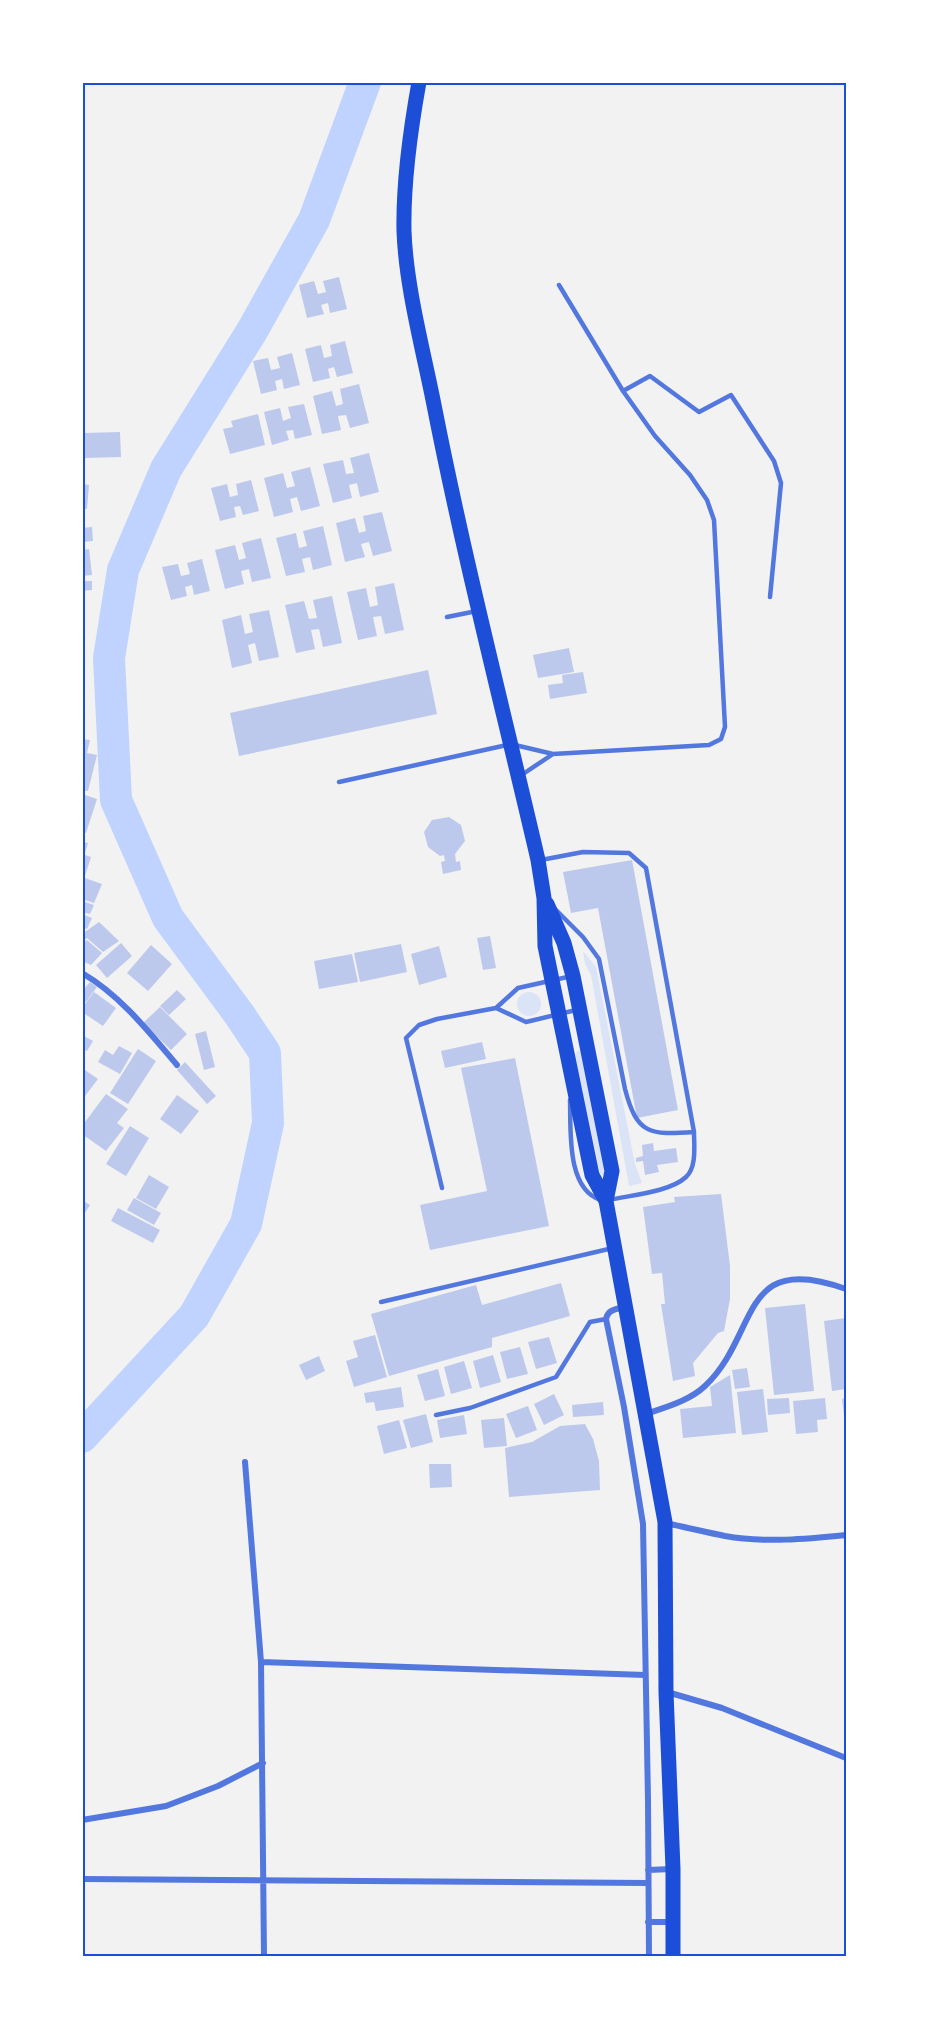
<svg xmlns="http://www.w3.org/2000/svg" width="929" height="2039" font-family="Poppins,sans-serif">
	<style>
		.green { fill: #dbe4f7 }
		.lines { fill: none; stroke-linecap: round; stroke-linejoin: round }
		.river { stroke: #bfd3fe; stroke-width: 32 }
		.building { fill: #bdc9ec }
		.service { stroke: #5277de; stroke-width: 4.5 }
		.minor { stroke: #5277de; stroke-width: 6 }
		.primary { stroke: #1d4ed8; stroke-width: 15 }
		.neatline { fill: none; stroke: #1d4ed8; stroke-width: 2 }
	</style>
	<rect width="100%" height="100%" fill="#f2f2f2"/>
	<!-- green -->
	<path class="green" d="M583 951 596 967 635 1164 642 1183 629 1186 591 975 585 964Z
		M517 1004a12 12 0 1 1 24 0a12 12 0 1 1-24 0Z
		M578 1050 582 1053 605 1172 604 1176 600 1173 575 1055Z"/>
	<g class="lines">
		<!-- river -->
		<path class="river" d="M82 1437 194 1316 246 1224 268 1123 265 1053 239 1014 168 918 116 800 109 658 123 570 166 469 252 331 314 220 365 82"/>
	</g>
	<!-- building -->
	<path class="building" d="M339 277 347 309 330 313 328 303 321 305 324 314 307 318 299 285 314 281 318 294 326 292 323 281Z
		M345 341 353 373 337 377 334 367 328 369 330 378 313 382 305 349 321 345 324 358 332 356 330 345Z
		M292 353 300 385 284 389 282 379 275 381 277 390 261 394 253 361 268 358 271 370 280 368 277 357Z
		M359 384 369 423 350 428 346 415 338 416 341 430 322 434 313 396 332 391 336 406 343 404 340 389Z
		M304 404 312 435 295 439 293 430 286 431 289 440 272 445 264 412 280 408 283 421 291 418 288 407Z
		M258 414 265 445 230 454 223 429 233 427 231 421Z
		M120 432 121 457 84 458 83 433Z
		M369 453 379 492 360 497 357 483 349 485 352 498 333 503 323 464 343 460 346 474 354 473 350 458Z
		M310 467 320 506 301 511 297 497 290 499 293 512 274 517 264 478 283 473 287 488 295 486 291 472Z
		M251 480 259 511 243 515 240 506 234 507 236 517 220 521 211 488 227 484 230 497 238 495 236 484Z
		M82 484 89 485 87 509H82Z
		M382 512 392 551 373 556 369 542 361 544 365 557 345 562 336 523 355 518 359 533 366 531 363 516Z
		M323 526 332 565 313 570 310 557 302 559 305 572 286 576 276 538 296 533 299 548 307 546 303 531Z
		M92 527 93 541 82 542V528Z
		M261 538 271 578 252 582 249 569 241 571 244 584 225 589 215 550 235 545 239 560 246 558 242 543Z
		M89 549 92 575 82 576V550Z
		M202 559 210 591 194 595 192 585 185 587 187 596 171 600 162 567 178 564 181 576 190 574 187 563Z
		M82 581H92V590L82 591Z
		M394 583 404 630 385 634 381 616 373 617 377 636 358 640 347 592 366 588 370 607 378 605 375 587Z
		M332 596 342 643 323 647 319 629 311 630 315 649 296 653 285 605 304 601 309 619 317 618 313 600Z
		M269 610 279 657 259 661 255 643 248 645 252 663 232 668 222 620 241 615 245 634 253 632 249 614Z
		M569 648 574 672 538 678 533 655Z
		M428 670 437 714 239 756 230 713Z
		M583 672 587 693 550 699 548 685 563 683 562 675Z
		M82 739 90 740 87 753 97 755 88 791 82 790Z
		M82 794 97 799 86 833 82 832Z
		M449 817 461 825 465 841 455 854 456 862 460 861 461 870 443 874 441 862 445 861 444 855 440 856 428 847 424 832 432 820Z
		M82 842 88 843 85 853 82 852Z
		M82 854 91 857 85 876 82 875Z
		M632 860 678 1110 637 1118 598 908 571 913 563 872Z
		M82 877 102 884 94 903 82 899Z
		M82 901 94 905 90 914 82 912Z
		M82 914 92 918 87 929 82 927Z
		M99 922 119 941 103 952 87 938 82 942V934Z
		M490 936 496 968 483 970 477 938Z
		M87 940 102 953 91 965 82 961V944Z
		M121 943 132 956 107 978 96 965Z
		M401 944 407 972 360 982 354 953Z
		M151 945 172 964 148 991 127 973Z
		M439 946 447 977 419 985 411 954Z
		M352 954 358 982 319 989 314 961Z
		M90 982 97 987 86 1002 82 1000V991Z
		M177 990 186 999 169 1015 160 1006Z
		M94 992 116 1008 103 1026 82 1012V1008Z
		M160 1007 187 1034 171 1050 143 1023Z
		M206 1031 215 1067 204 1070 195 1034Z
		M82 1035 93 1041 87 1051 82 1049Z
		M482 1042 486 1059 445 1068 441 1051Z
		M119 1046 132 1053 120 1074 98 1062 105 1050 113 1055Z
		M138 1049 156 1061 128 1104 110 1093Z
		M515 1058 549 1226 430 1250 420 1205 487 1191 461 1068Z
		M185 1062 216 1096 207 1104 177 1070Z
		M82 1068 98 1079 82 1100Z
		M106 1094 128 1109 117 1123 124 1128 106 1151 82 1134V1126Z
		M177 1095 199 1111 181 1134 160 1119Z
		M130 1126 149 1138 126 1176 106 1164Z
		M653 1143 654 1151 676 1148 678 1162 657 1165 659 1172 645 1175 643 1161 636 1162V1158L643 1156 642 1145Z
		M149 1175 169 1187 156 1209 136 1198Z
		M721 1194 730 1266V1299L724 1331 718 1333 693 1363 695 1376 673 1381 661 1304H665L662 1273 652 1274 643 1207 675 1202 674 1197Z
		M134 1198 161 1213 154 1225 127 1210Z
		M82 1200 90 1205 82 1217Z
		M118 1208 160 1230 153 1243 111 1221Z
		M561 1283 570 1316 492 1338V1347L389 1376 371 1314 476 1285 482 1305Z
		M805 1304 814 1391 774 1395 765 1308Z
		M846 1318V1389L832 1391 824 1321Z
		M375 1335 387 1377 354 1387 346 1361 358 1357 353 1341Z
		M549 1337 557 1363 536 1369 528 1342Z
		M520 1347 528 1374 507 1379 500 1352Z
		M493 1355 501 1382 480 1388 473 1361Z
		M319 1356 325 1371 306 1380 299 1365Z
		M464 1361 472 1388 451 1394 444 1367Z
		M747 1368 750 1387 735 1389 732 1370Z
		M438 1369 445 1396 425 1401 417 1375Z
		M730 1375 736 1433 683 1438 680 1409 712 1406 710 1387Z
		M401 1387 404 1407 376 1411 374 1402 366 1403 364 1393Z
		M763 1389 768 1432 742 1435 737 1392Z
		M554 1394 564 1415 544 1425 534 1404Z
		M789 1398 790 1413 768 1415 767 1399Z
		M825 1398 827 1419 817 1420 818 1432 796 1434 793 1401Z
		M846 1398V1424H845L842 1399Z
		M603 1402 604 1415 573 1417 572 1405Z
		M528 1406 537 1430 516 1438 506 1414Z
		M426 1414 433 1442 411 1448 403 1420Z
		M464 1415 467 1434 440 1438 437 1420Z
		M504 1418 507 1446 484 1448 481 1420Z
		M399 1420 407 1448 384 1454 377 1426Z
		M585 1424 593 1439 599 1461 600 1490 509 1497 505 1448 532 1442 560 1426Z
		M429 1464H451L452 1487 430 1488Z"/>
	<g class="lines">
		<!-- service -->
		<path class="service" d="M623 391 650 376 699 412 731 395 774 461 781 483 770 597
			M447 617 477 611
			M515 745 553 754 709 745 721 739 725 727 714 520 707 500 690 475 655 436 623 391 559 285
			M520 776 553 754
			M339 782 507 745
			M541 860 583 852 629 853 646 868 694 1132C694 1145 697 1167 686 1177 670 1192 631 1195 609 1200
			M555 909 583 937 599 959 625 1089C637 1135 650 1135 694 1132
			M496 1008 526 1022 576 1010
			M570 1100C571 1130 566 1189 601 1200
			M442 1188 406 1038 419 1025 437 1019 496 1008 518 988 572 976
			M381 1302 613 1248
			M436 1415 470 1408 556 1377 590 1322 606 1319"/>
		<!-- minor -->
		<path class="minor" d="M82 973C120 995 149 1032 177 1065
			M626 1307C617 1309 608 1309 606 1319L624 1407 643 1524 648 1800 649 1956
			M646 1414C666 1407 689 1401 705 1386 760 1334 738 1250 846 1289
			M245 1462 261 1662 264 1956
			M665 1523C685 1527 705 1532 725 1536 765 1543 807 1539 846 1535
			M261 1662 645 1675
			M667 1692 722 1708 846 1758
			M82 1820 166 1806 218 1786 263 1763
			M648 1870 672 1869
			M82 1879 647 1883
			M648 1922H671"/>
		<!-- primary -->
		<path class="primary" d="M419 82C410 132 403 181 404 231 406 287 423 349 434 405 464 558 503 709 538 860L544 898 545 946 592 1175 606 1201 665 1522 666 1692 673 1869V1956
			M547 904 564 943 573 976 612 1171 606 1201"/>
	</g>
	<!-- border -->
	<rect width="929" height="2039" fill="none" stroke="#ffffff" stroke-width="168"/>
	<rect x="84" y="84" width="761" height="1871" class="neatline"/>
</svg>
